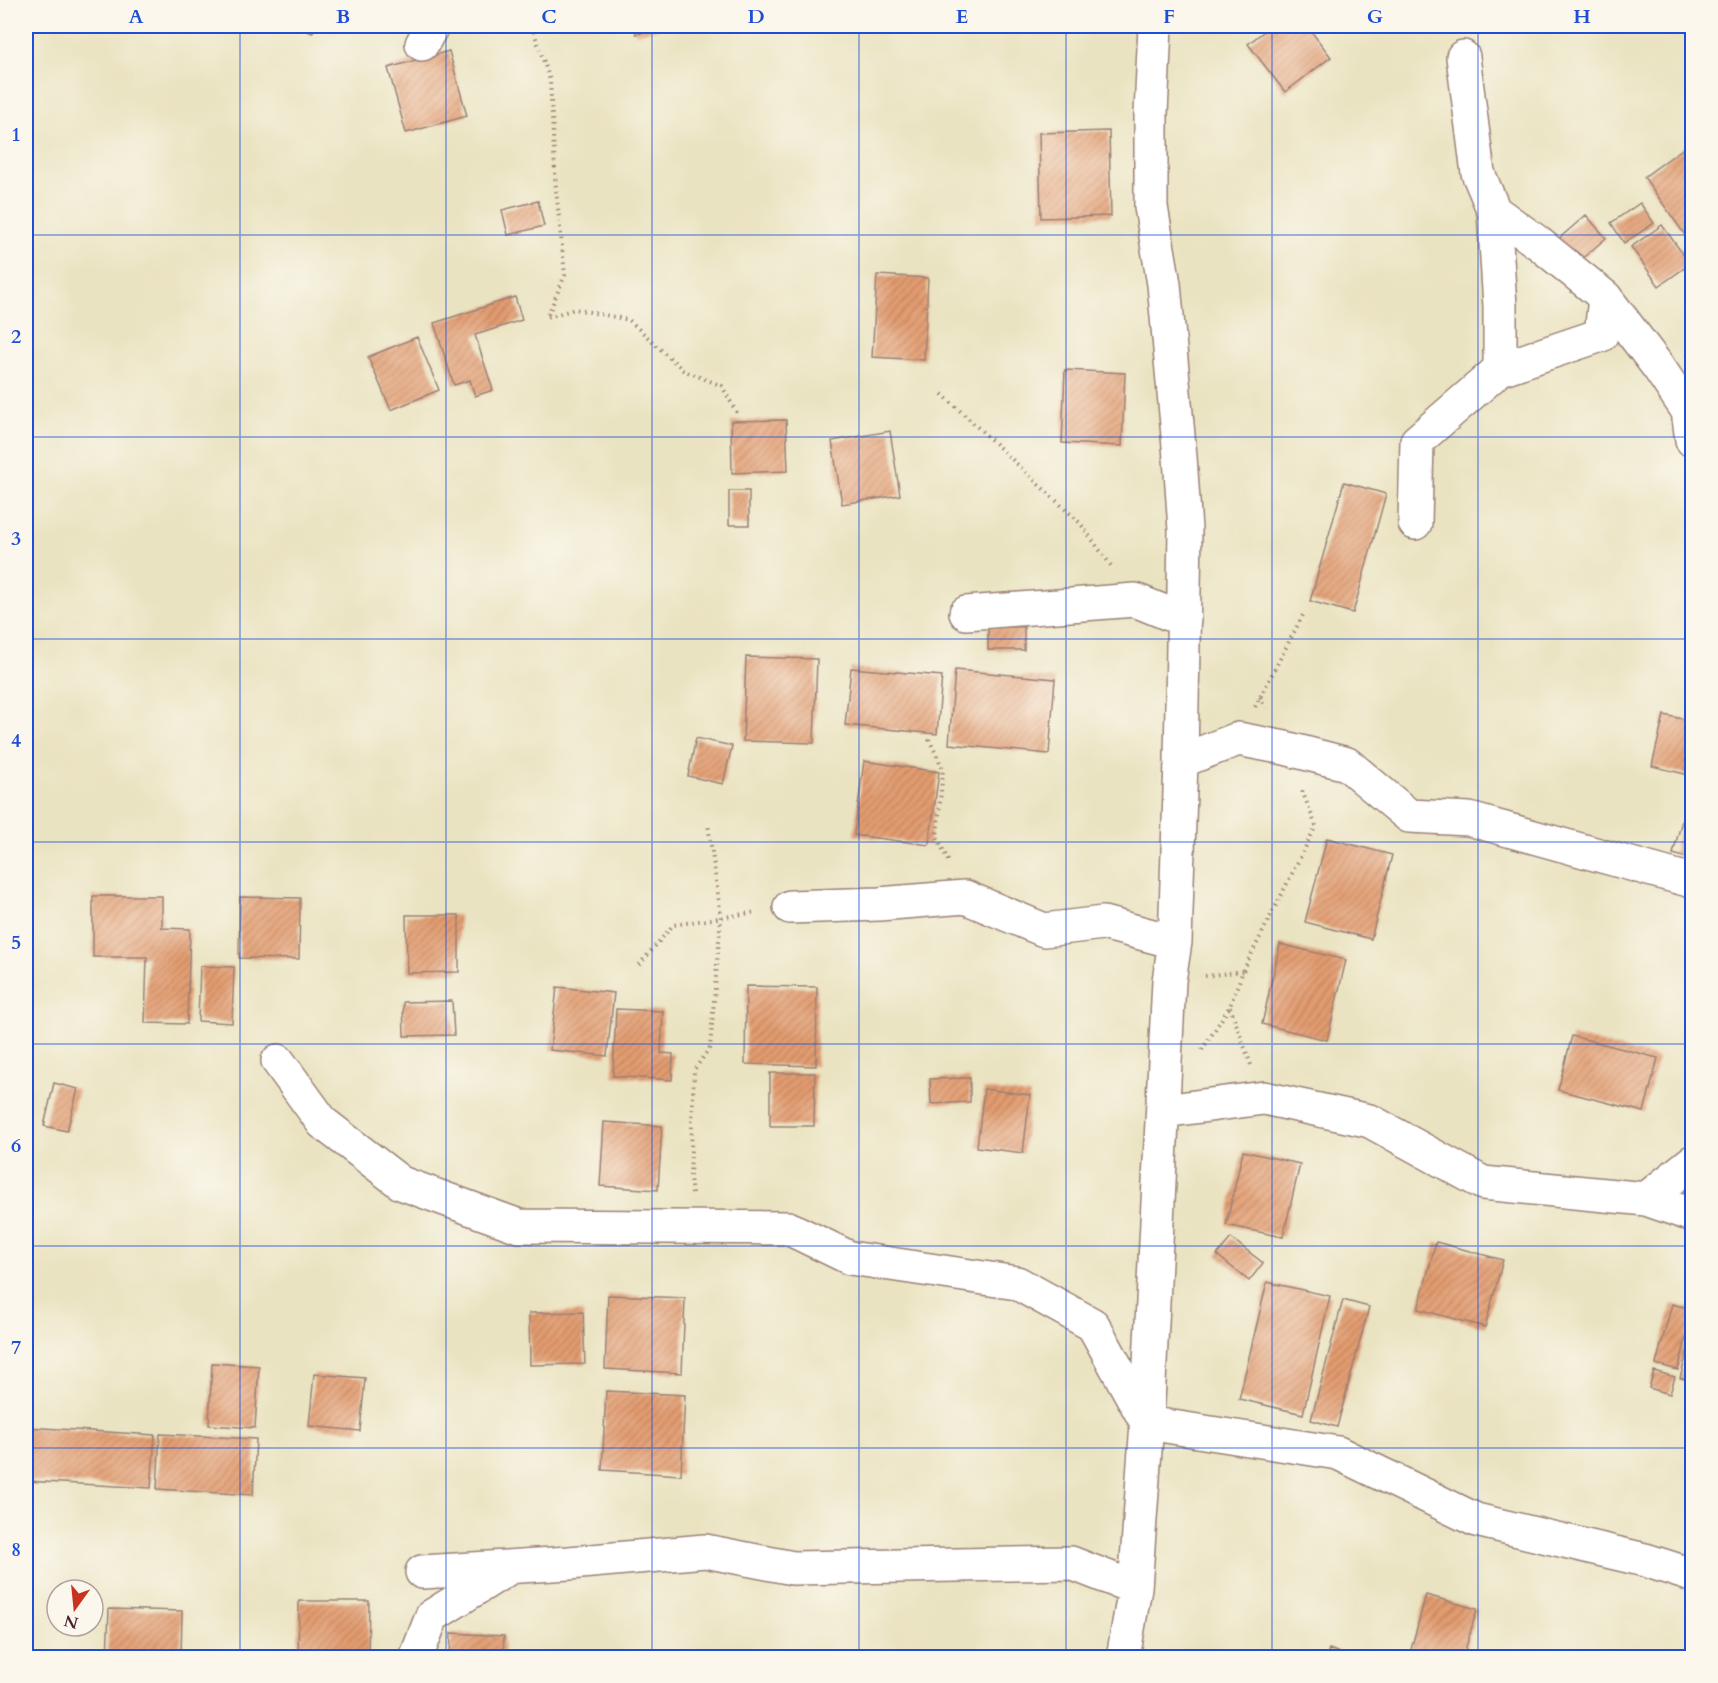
<svg xmlns="http://www.w3.org/2000/svg" width="1718" height="1683" font-family="Cardo,serif">
	<style>
		.building { fill: url(#building-hatch) }
		.lines { fill: none; stroke-linecap: round; stroke-linejoin: round }
		.minor-casing { stroke: #9a8176; stroke-width: 36 }
		.path { stroke: #9a8176; stroke-width: 4; stroke-dasharray: 1.5 4.5; stroke-linecap: butt }
		.minor { stroke: #fff; stroke-width: 33 }
		.grid { fill: none; stroke: #1d4ed8; stroke-width: 1.5; stroke-opacity: 0.55 }
		.neatline { fill: none; stroke: #1d4ed8; stroke-width: 2 }
		.grid-label { font-size: 20px; text-anchor: middle; font-weight: bold; fill: #1d4ed8 }
	</style>
	<defs>
		<pattern id="building-hatch" width="6" height="6" patternUnits="userSpaceOnUse" patternTransform="scale(1.5)"><rect width="6" height="6" fill="#e39c70"/><path d="M-1 1l2-2M0 6l6-6M5 7l2-2" fill="none" stroke="#ba7f5c"/></pattern>
	</defs>
	<rect width="100%" height="100%" fill="#fbf7ec"/>
	<filter id="ink" filterUnits="userSpaceOnUse"><feTurbulence type="fractalNoise" baseFrequency=".0167" numOctaves="2"/><feDisplacementMap in="SourceGraphic" scale="12" xChannelSelector="R" yChannelSelector="G"/><feConvolveMatrix kernelMatrix="1 2 1 2 8 2 1 2 1" color-interpolation-filters="sRGB"/></filter>
	<filter id="wash" filterUnits="userSpaceOnUse"><feTurbulence type="fractalNoise" baseFrequency=".008" numOctaves="4" result="noise"/><feDisplacementMap in="SourceGraphic" scale="24" xChannelSelector="R" yChannelSelector="G"/><feGaussianBlur stdDeviation="1.35" result="paint"/><feColorMatrix in="noise" values="0 0 0 0 0 0 0 0 0 0 0 0 0 0 0 0 0 1.4 0 .05"/><feComposite in="paint" operator="in"/></filter>
	<g filter="url(#wash)">
		<rect width="100%" height="100%" fill="#eae3c1"/>
		<g id="blocks">
			<!-- building -->
			<path class="building" d="M297 26H316L312 33Z
				M634 26H667L636 34Z
				M1271 26H1307L1331 57 1285 92 1248 44Z
				M449 51 467 116 406 133 388 68Z
				M1109 131 1111 216 1041 218 1039 133Z
				M1692 142V240L1690 242 1644 177Z
				M538 201 544 226 508 235 502 210Z
				M1640 203 1654 223 1624 243 1611 223Z
				M1586 215 1606 238 1577 263 1556 241Z
				M1662 225 1690 264 1659 286 1631 247Z
				M877 275 928 278 924 360 872 357Z
				M515 297 522 320 475 335 493 390 475 396 470 380 454 385 434 323Z
				M417 337 439 390 391 410 368 357Z
				M1692 342V359L1687 356Z
				M1065 370 1125 373 1122 446 1062 443Z
				M786 420 788 471 732 473 731 421Z
				M890 431 900 495 842 504 832 441Z
				M1344 482 1386 494 1353 613 1310 601Z
				M729 491H749V525H729Z
				M988 626 1024 627V650H988Z
				M746 657 817 659 814 743 743 741Z
				M851 668 942 676 937 734 845 725Z
				M955 670 1055 679 1049 754 949 744Z
				M1664 715 1692 721V759L1689 775 1652 766Z
				M696 738 732 746 723 784 688 776Z
				M864 761 939 772 929 845 854 835Z
				M1686 805 1692 806V859L1673 854Z
				M1327 838 1392 855 1371 939 1305 922Z
				M93 896H162V928L190 929 187 1024 145 1023 147 957H93Z
				M240 897 300 898 299 959 239 958Z
				M406 915H459V972L407 973Z
				M1280 944 1346 960 1327 1040 1262 1024Z
				M200 966 234 967 232 1023 198 1021Z
				M746 986 817 987 816 1066 745 1064Z
				M557 987 614 993 607 1056 550 1050Z
				M452 1001 454 1035 404 1036 403 1002Z
				M616 1009 663 1011 661 1053 673 1054 672 1080 613 1076Z
				M1572 1036 1658 1058 1644 1112 1558 1090Z
				M770 1073H815L814 1126H770Z
				M970 1078V1102L931 1104 930 1079Z
				M54 1083 78 1089 67 1131 44 1126Z
				M984 1089 1030 1095 1023 1153 977 1147Z
				M604 1122 662 1126 658 1190 600 1186Z
				M1243 1151 1300 1164 1283 1237 1226 1225Z
				M1231 1238 1263 1263 1249 1281 1217 1255Z
				M1436 1242 1503 1260 1485 1327 1418 1309Z
				M1267 1282 1330 1296 1303 1414 1239 1399Z
				M608 1295 685 1298 682 1373 605 1369Z
				M1343 1300 1369 1307 1337 1427 1311 1420Z
				M1672 1304 1692 1309V1316L1678 1370 1656 1364Z
				M583 1312 585 1364 530 1365 529 1313Z
				M1692 1336V1381L1680 1378Z
				M212 1363 259 1366 255 1428 209 1425Z
				M1654 1371 1675 1377 1670 1394 1649 1388Z
				M314 1374 365 1378 360 1431 309 1426Z
				M606 1391 685 1395 681 1475 602 1470Z
				M26 1427 155 1435 151 1488 26 1481Z
				M160 1434 256 1439 253 1495 157 1489Z
				M1426 1595 1477 1609 1463 1658H1427L1410 1653Z
				M299 1601H369L368 1658H298Z
				M109 1609 182 1611 181 1658H107Z
				M451 1633 504 1636 503 1658H450Z
				M1329 1649 1350 1657V1658H1326Z"/>
		</g>
	</g>
	<g filter="url(#ink)">
		<use href="#blocks" fill-opacity="0" stroke="#9a8176" stroke-width="1.5"/>
		<g class="lines">
			<defs>
				<path id="minor" d="M422 44 432 26
					M1494 211 1537 242 1605 297 1659 368 1688 411 1692 440
					M1500 369 1601 335 1605 297
					M1415 523 1417 441 1500 369V306L1494 211 1478 173 1463 57
					M966 613 1135 600 1184 620
					M1181 761 1238 739 1285 748 1347 764 1409 816 1469 819 1692 881
					M790 907 879 904 965 897 1044 930 1103 923 1175 942
					M278 1061 323 1123 401 1183 519 1226 788 1228 850 1258 1017 1283 1093 1325 1147 1423 1338 1453 1476 1520 1645 1560 1692 1575
					M1163 1111 1264 1098 1370 1121 1483 1183 1646 1199 1692 1215
					M1646 1199 1692 1162
					M422 1572 569 1563 705 1551 793 1568 1071 1563 1135 1588
					M416 1658 432 1616 507 1569
					M1123 1658 1135 1588 1147 1423 1169 981 1175 942 1181 761 1185 530 1180 457 1164 284 1151 207V114L1155 26"/>
			</defs>
			<!-- minor casing -->
			<use href="#minor" class="minor-casing"/>
			<!-- path -->
			<path class="path" d="M532 26 550 80 556 189 565 275 547 317
				M548 317 575 309 629 320 683 370 722 386 737 413
				M942 394 1080 523 1112 567
				M1260 697 1265 708
				M1255 707 1303 615
				M929 739 943 769 937 836 949 863
				M639 965 673 925 757 912
				M1205 976 1243 971
				M1230 1007 1251 1065
				M1202 1050 1230 1006 1243 971 1316 826 1301 788
				M692 1194 690 1178 694 1070 710 1048 721 916 708 824"/>
			<!-- minor -->
			<use href="#minor" class="minor"/>
		</g>
	</g>
	<!-- grid -->
	<path class="grid" d="M240 26V1658M446 26V1658M652 26V1658M859 26V1658M1066 26V1658M1272 26V1658M1478 26V1658M26 235H1692M26 437H1692M26 639H1692M26 842H1692M26 1044H1692M26 1246H1692M26 1448H1692"/>
	<!-- margin -->
	<rect width="1718" height="1683" fill="none" stroke="#fbf7ec" stroke-width="66"/>
	<!-- north arrow -->
	<g transform="translate(75 1608) rotate(195)"><circle r="28" fill="#fbf7ec" stroke="#b4a19f" stroke-width="1.5"/>
	<path d="M0-4.5L10 22L0 15L-10 22Z" fill="#c8321e"/>
	<text y="-9" font-size="16" font-weight="bold" text-anchor="middle" fill="#4a1f2b">N</text>
	</g>
	<rect x="33" y="33" width="1652" height="1617" class="neatline"/>
	<g class="grid-label">
		<text x="136" y="23">A</text>
		<text x="343" y="23">B</text>
		<text x="549" y="23">C</text>
		<text x="756" y="23">D</text>
		<text x="962" y="23">E</text>
		<text x="1169" y="23">F</text>
		<text x="1375" y="23">G</text>
		<text x="1582" y="23">H</text>
		<text x="16" y="141">1</text>
		<text x="16" y="343">2</text>
		<text x="16" y="545">3</text>
		<text x="16" y="747">4</text>
		<text x="16" y="949">5</text>
		<text x="16" y="1152">6</text>
		<text x="16" y="1354">7</text>
		<text x="16" y="1556">8</text>
	</g>
</svg>
